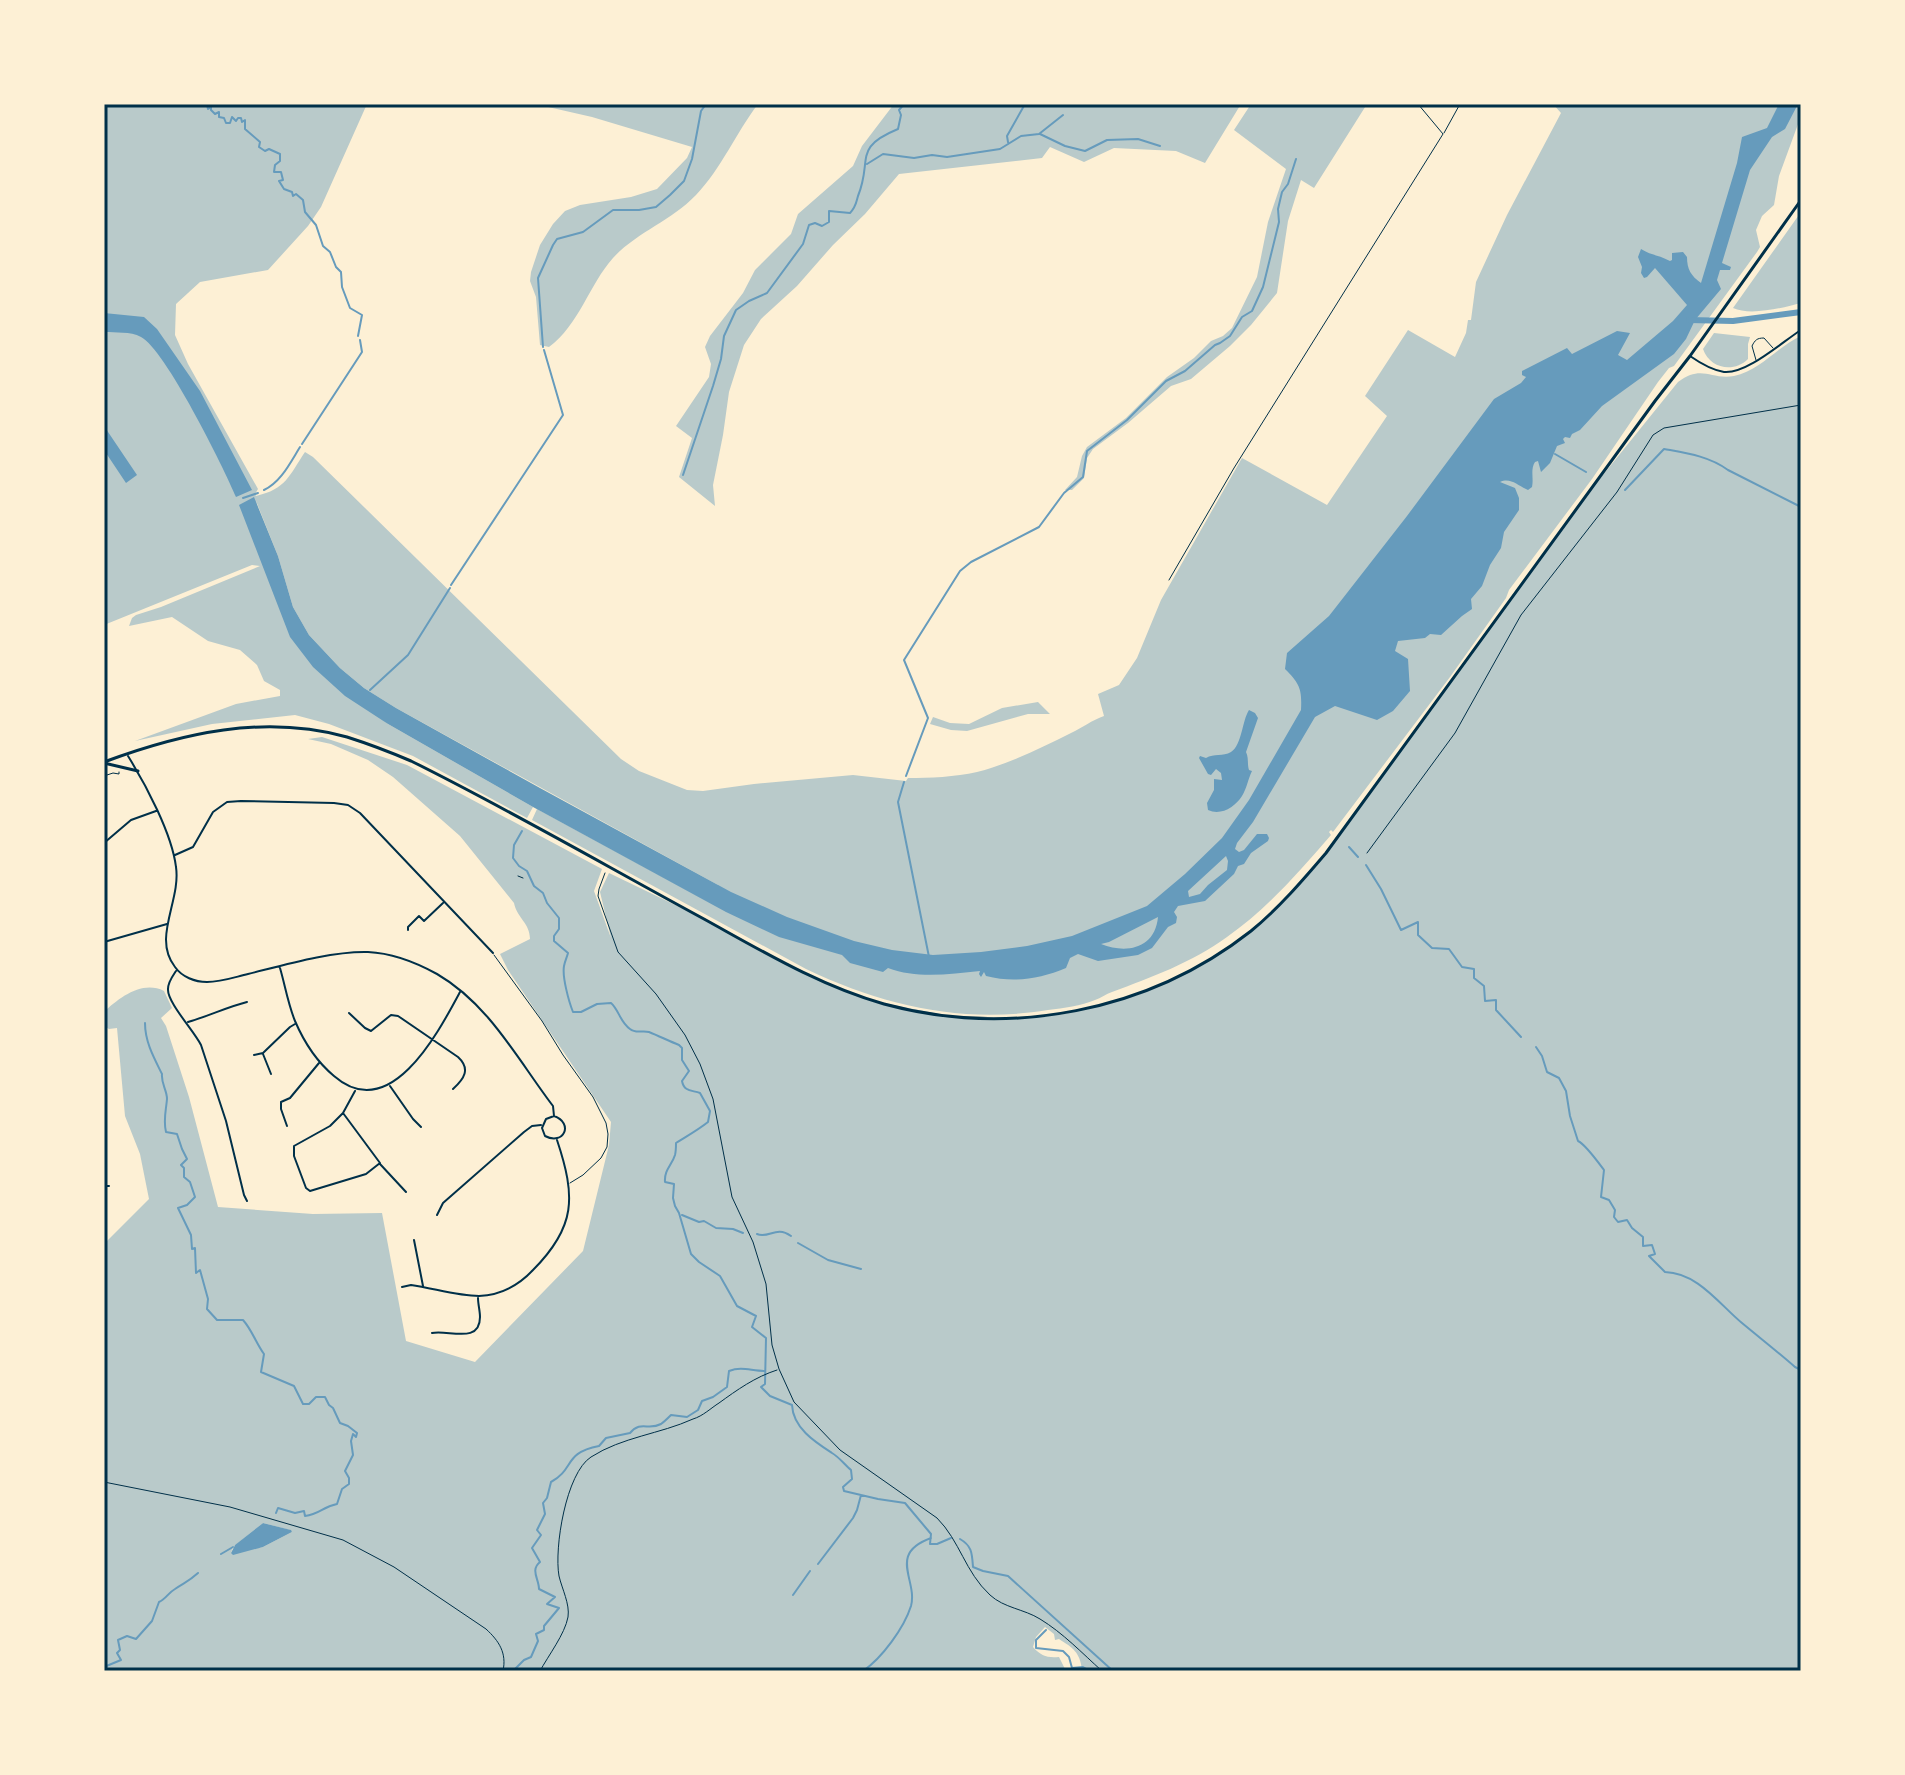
<svg xmlns="http://www.w3.org/2000/svg" width="1905" height="1775" font-family="'Source Sans 3',sans-serif">
	<style>
		.green { fill: #b9caca; fill-rule: evenodd }
		.water { fill: #669bbc; fill-rule: evenodd }
		.lines { fill: none; stroke-linecap: round; stroke-linejoin: round }
		.stream { stroke: #669bbc; stroke-width: 2 }
		.canal { stroke: #669bbc; stroke-width: 6 }
		.path { stroke: #003049; stroke-width: 1 }
		.service { stroke: #003049; stroke-width: 1 }
		.minor { stroke: #003049; stroke-width: 2 }
		.secondary { stroke: #003049; stroke-width: 3 }
		.neatline { fill: none; stroke: #003049; stroke-width: 3 }
	</style>
	<rect width="100%" height="100%" fill="#fdf0d5"/>
	<!-- green -->
	<path class="green" d="M104 104H367L321 207 308 226 268 270 200 282 176 304 175 335 188 364 258 489 255 494 256 496C286 489 289 476 305 452L313 457 621 759 639 771 687 790 703 791 754 784 853 775 906 781 908 778C930 778 955 777 977 772 1009 764 1041 748 1071 733 1082 728 1092 720 1104 716L1098 694 1119 685 1137 658 1161 600 1242 458 1327 505 1387 416 1365 396 1408 330 1455 357 1466 333 1468 320H1471L1476 282 1507 215 1561 113 1553 104H1801V116L1779 176 1774 205 1762 216 1756 230 1760 247 1757 252 1674 366 1669 368 1658 382 1592 479 1509 590 1506 598 1450 677 1333 832 1331 830 1329 832 1331 835C1300 871 1266 910 1227 937 1191 963 1152 977 1112 992 1106 994 1101 998 1095 1000 1081 1006 1064 1008 1048 1010 962 1024 884 1006 806 969L532 820 537 809 709 902 718 885 396 708 364 688 340 668 309 635 293 607 278 556 256 501 285 614 345 690 388 724 533 807 527 818 413 756 329 724 295 715 212 724 135 741 236 704 280 696V690L264 681 257 665 240 650 208 641 172 617 129 626 132 618 136 615 161 607 260 566 252 565 104 625Z
		M535 104H758C736 133 721 169 696 195 671 221 637 232 613 258 589 285 579 325 549 347L540 345 536 297 530 281 531 272 540 245 553 224 565 211 580 205 631 197 657 189 687 158 692 147 592 117Z
		M894 104H1241L1205 163 1176 151 1114 148 1084 162 1050 147 1042 158 899 174 865 214 833 245 797 286 761 319 744 345 729 392 723 435 713 485 715 506 679 477 692 438 676 426 709 377 711 364 705 347 710 336 743 293 755 270 791 234 798 214 853 166 862 146Z
		M1251 104H1367L1314 188 1301 180 1288 221 1277 293 1251 325 1230 346 1191 379 1171 386 1128 423 1093 449 1087 458 1084 478 1072 490H1065L1077 477 1082 456 1087 447 1126 418 1167 377 1194 358 1211 341 1223 336 1232 328 1257 277 1268 222 1286 169 1234 130Z
		M1801 212V303C1783 308 1750 316 1733 308Z
		M1714 333 1750 337 1748 344V359C1734 373 1710 369 1703 349Z
		M1801 336V1671H1086L1082 1670C1080 1652 1073 1648 1059 1639L1055 1640 1054 1634 1045 1627 1036 1637 1033 1647C1041 1656 1047 1658 1059 1657L1066 1671H104V1244L149 1199 140 1154 125 1116 117 1028 109 1029 104 1026V1012C119 998 142 980 164 991L172 1008 161 1018 166 1026 189 1097 218 1207 313 1214 382 1213 406 1341 475 1362 583 1251 609 1145 611 1122 508 970 500 954 530 939C530 923 517 918 514 903L460 836 393 777 368 760 331 744 308 739 322 737 407 765 602 869 594 891 611 938 600 892 609 873 698 916 799 971 858 996 883 1003 954 1017 1023 1018 1064 1014 1138 995 1211 959 1251 931 1287 899 1326 853 1590 491 1678 382C1702 364 1710 380 1734 376 1760 371 1778 346 1801 336ZM263 1523 290 1530 292 1532 263 1547 231 1553 233 1547Z
		M1038 702 1050 714H1028L967 731 951 730 930 724 933 717 950 723 969 724 1002 708Z"/>
	<!-- water -->
	<path class="water" d="M1779 104H1798L1785 129 1772 137 1750 170 1722 263 1731 267 1730 270H1720L1717 280 1721 289 1695 320 1686 339 1674 354 1602 406 1580 430 1572 434 1570 438 1565 437 1563 439 1565 443 1557 446 1550 463 1541 472 1538 461 1535 462C1530 470 1534 478 1532 487L1528 490C1518 486 1511 477 1500 482L1515 488 1519 498V510L1504 532 1501 548 1490 565 1482 586 1471 599 1472 609 1462 616 1441 635 1430 634 1425 638 1398 641 1395 651 1408 659 1410 691 1393 711 1377 720 1335 706 1315 717 1253 822 1237 843 1235 849 1239 852 1244 850 1257 834H1267L1269 838 1268 841 1251 853 1244 864 1238 866 1234 874 1205 901 1178 906 1174 912 1177 917 1176 923 1168 927 1152 948 1138 955 1098 961 1078 954 1070 958 1066 968C1040 979 1014 983 986 976L984 972 981 977 979 974 980 971C950 974 917 979 888 968L883 972 850 963 842 955 779 937 726 912 533 807 388 724 345 696 313 667 290 637 239 505 254 497 278 556 293 607 309 635 340 668 364 688 396 708 540 788 731 892 787 917 854 941 892 950 933 955 981 952 1027 946 1072 936 1147 906 1185 874 1222 838 1249 800 1301 710C1302 689 1300 684 1285 669L1287 653 1329 616 1407 516 1494 399 1521 383 1526 377 1522 375V371L1567 348 1572 354 1617 331 1630 333 1618 355 1627 360 1673 321 1687 305 1655 268 1647 277 1644 278 1641 273 1642 267 1638 257 1641 249C1650 255 1659 255 1670 261L1672 260V253L1683 252 1687 257C1687 269 1691 276 1701 283L1737 163 1742 137 1767 128ZM1226 856 1228 861 1227 870 1208 885 1200 894 1189 897 1188 891ZM1158 917C1155 949 1126 954 1101 944L1109 942Z
		M104 313 144 317 157 329 200 391 252 490 236 497C224 468 165 349 141 337 130 331 116 333 104 332Z
		M104 426 137 475 126 483 104 450Z
		M1249 710 1255 713 1258 718 1246 752C1249 758 1247 764 1249 770L1252 771C1248 779 1247 788 1242 796 1235 807 1221 816 1208 810L1207 803 1214 790V779L1222 780 1221 773 1216 769 1211 775 1208 774 1199 758 1200 756 1206 758C1214 753 1223 757 1231 752 1242 745 1242 721 1249 710Z
		M263 1523 291 1530 292 1532 263 1547 233 1555 231 1553 235 1545Z"/>
	<g class="lines">
		<!-- stream -->
		<path class="stream" d="M202 104 204 106 207 105 208 109 211 107V110L215 114 219 112V117L224 118 226 123H230L232 117 236 121 238 118H241L242 122 245 120V129L260 142 259 147 265 151 269 149 280 154V161L275 165 274 172H281L283 180 279 181 284 189 292 192 293 196 296 194 303 200 305 212 316 225 323 246 330 252 336 267 341 272 342 287 350 308 362 315 358 336
			M1040 134 1065 146 1085 151 1107 140 1138 139 1160 146
			M1008 142 1007 136 1025 104
			M867 164 883 154 914 158 932 155 947 157 1000 149 1021 136 1039 134 1063 115
			M543 347 538 278 553 245 557 239 583 232 613 210H639L656 207 670 195 684 181 692 159 701 111 706 104
			M302 444 362 352 360 340
			M1555 454 1586 472
			M683 475 713 386 721 359 724 336 736 310 749 301 767 293 803 244 809 225 815 223 822 226 829 222V211L850 213C856 207 856 203 858 196 873 159 852 148 898 129L901 115 899 110 904 104
			M264 490C281 482 290 463 300 447
			M1625 490 1664 449C1686 453 1709 456 1728 470L1801 507
			M243 498 258 493
			M451 585 563 415 544 350
			M370 690 408 655 450 588
			M906 776 928 718 904 660 960 571 971 562 1039 527 1064 493 1083 477 1087 451 1127 420 1166 381 1185 371 1215 345 1220 343 1230 336 1242 317 1252 311 1263 287 1279 222 1278 209 1282 192 1288 184 1296 159
			M904 782 898 802 929 957
			M522 831 514 845 513 858 519 866 527 871 534 886 543 893 547 903 559 918V929L554 936V941L568 953C567 957 565 961 564 966 562 977 569 1002 573 1012H581L597 1004 611 1003C619 1010 620 1022 630 1029 636 1034 642 1030 649 1032 659 1036 669 1041 679 1045L682 1048V1060L689 1071 682 1081C684 1092 692 1090 700 1093L710 1111 708 1122C698 1130 687 1136 676 1143 676 1147 676 1151 675 1155 672 1165 664 1170 665 1182L674 1184 673 1198 675 1206 679 1213 691 1254 699 1262 720 1276 737 1306 756 1316 752 1327 766 1338 765 1384 761 1387 770 1396 792 1405C793 1428 815 1442 832 1453 839 1457 845 1465 851 1470L852 1479 843 1487 844 1491 878 1499 905 1503 931 1534 930 1544H937L951 1538
			M1349 847 1358 857
			M1366 865 1381 889 1401 930 1418 922V935L1432 948 1449 949 1462 967 1474 969V978L1484 986 1485 1001 1496 1000V1010L1521 1037
			M145 1023C145 1042 154 1058 162 1074 161 1084 167 1090 167 1099 166 1111 163 1120 166 1132L177 1134 182 1149 187 1159 181 1165 184 1168V1177L190 1182 195 1197 187 1205 178 1208 191 1235 192 1249 195 1248 196 1273 200 1270 208 1299 207 1309 217 1320H243C252 1330 256 1343 264 1354L261 1372 294 1386 303 1404H309L316 1397H325L329 1405 333 1408 340 1423 348 1426 357 1433 356 1437 353 1434 351 1441 353 1455 345 1471 349 1478V1484L342 1489 337 1504C322 1507 320 1514 305 1516L304 1511 295 1513 278 1508 276 1513
			M1536 1047 1542 1056 1547 1072 1559 1078 1566 1091 1570 1116 1578 1141C1585 1144 1598 1162 1604 1170L1601 1197 1609 1200 1615 1210 1614 1217 1618 1222 1627 1220 1632 1228 1643 1237V1246L1652 1245 1655 1254 1649 1256 1665 1272C1698 1273 1719 1304 1742 1323 1760 1338 1778 1352 1795 1367L1801 1370
			M682 1215 699 1222 704 1221 716 1228 733 1229 743 1233
			M757 1234C769 1239 776 1225 791 1236
			M798 1243 828 1260 861 1269
			M960 1539C972 1546 972 1553 973 1567L983 1571 1008 1576 1113 1671
			M221 1554 233 1547
			M818 1564 853 1518 857 1510 861 1495
			M793 1595 810 1571
			M1046 1630 1036 1640V1648L1063 1651 1069 1657 1072 1668 1083 1667 1090 1671
			M104 1667 121 1660 117 1653 120 1650 118 1640 127 1636 136 1639 152 1621 159 1602C166 1599 168 1593 175 1589 185 1582 188 1582 198 1573
			M513 1671 524 1660 531 1657 538 1641 536 1634 544 1630V1626L559 1608 547 1604 555 1597 539 1589C539 1579 530 1570 540 1562L532 1548 541 1535 537 1530 545 1514 543 1503 547 1498 551 1482C575 1469 563 1453 599 1446L606 1438 630 1433C641 1420 648 1431 661 1424 664 1422 669 1417 671 1415L687 1417 698 1410 702 1401 713 1397 727 1387 729 1371C742 1366 751 1371 764 1371
			M863 1671C882 1658 904 1628 911 1606 918 1580 887 1554 931 1538"/>
		<!-- canal -->
		<path class="canal" d="M1689 320 1733 321 1801 312"/>
		<!-- path -->
		<path class="path" d="M1444 133 1460 104
			M1169 580 1234 468 1443 134 1418 104
			M104 776 113 773 119 774V772
			M1367 853 1455 733 1521 615 1617 492 1653 435 1664 428 1801 405
			M605 873 599 889 598 896 618 952 656 994 685 1035 700 1064 713 1099 732 1197 753 1242 766 1284 772 1345 779 1369 794 1402 840 1450 937 1518C960 1541 965 1572 990 1595 1004 1608 1024 1609 1040 1619 1063 1633 1082 1653 1102 1671
			M518 876 523 878
			M104 1482 230 1507 343 1540 394 1567 486 1629C499 1641 507 1653 503 1671
			M540 1671C548 1656 565 1634 568 1617 570 1604 562 1589 559 1576 554 1548 566 1473 591 1457 622 1437 660 1434 693 1419 703 1416 711 1408 719 1403 737 1390 755 1377 777 1370"/>
		<!-- service -->
		<path class="service" d="M1756 360 1752 346C1755 340 1757 338 1764 338L1773 348
			M494 955 542 1021 563 1055 593 1097 606 1123 608 1134 607 1147 601 1158 583 1175 570 1183"/>
		<!-- minor -->
		<path class="minor" d="M1690 356C1700 363 1712 370 1724 372 1747 374 1782 342 1801 330
			M128 756C146 785 172 834 176 867 181 901 152 938 175 967 182 977 195 982 207 982 221 982 235 977 248 974 284 965 332 951 368 952 392 953 417 963 437 974 489 1004 518 1060 553 1106L554 1116C574 1123 564 1146 545 1136L542 1128 546 1119 554 1116
			M104 843 131 820 156 811
			M175 855 193 847 213 812 227 802 241 801 334 803 348 805 360 813 493 953
			M408 930V927L419 916 424 921 443 903
			M104 942 167 924
			M280 968C285 985 288 1004 295 1021 304 1042 316 1061 334 1076 390 1125 438 1033 460 992
			M176 971C172 977 168 982 168 989 167 1002 194 1031 201 1045L226 1121 244 1195 247 1201
			M349 1013 365 1028 371 1031 391 1015 398 1016 458 1057C471 1069 464 1079 453 1089
			M188 1022C209 1016 227 1007 247 1002
			M263 1054 271 1074
			M254 1055 263 1053 290 1027 295 1024
			M390 1086 413 1119 421 1127
			M343 1113 380 1163 366 1174 310 1191 306 1188 294 1156V1146L330 1126 343 1113 355 1091
			M287 1126 281 1109V1102L290 1098 319 1063
			M380 1164 406 1192
			M104 1186H109
			M437 1215 443 1203 524 1132 532 1126 541 1125
			M414 1240 423 1286
			M402 1287 411 1285C433 1288 457 1296 479 1296 501 1295 518 1286 533 1270 576 1227 576 1197 557 1140
			M432 1333C447 1329 480 1345 480 1317 480 1311 478 1304 478 1298"/>
		<!-- secondary -->
		<path class="secondary" d="M104 762C182 733 264 714 347 737 369 744 390 752 411 761 510 810 606 866 704 919 762 951 820 986 884 1004 1010 1038 1148 1012 1251 931 1279 908 1303 880 1326 853L1655 401 1690 356 1801 200
			M104 763 138 771"/>
	</g>
	<!-- border -->
	<rect width="1905" height="1775" fill="none" stroke="#fdf0d5" stroke-width="212"/>
	<rect x="106" y="106" width="1693" height="1563" class="neatline"/>
</svg>
